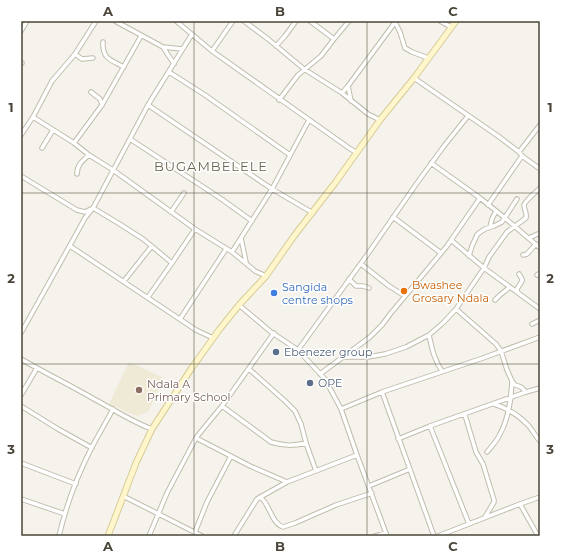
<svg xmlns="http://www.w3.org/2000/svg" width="561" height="557" font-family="Montserrat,sans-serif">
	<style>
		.education { fill: #efead5 }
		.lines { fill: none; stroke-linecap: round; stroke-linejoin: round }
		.street-casing { stroke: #c1bcad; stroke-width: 5.5 }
		.secondary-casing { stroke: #d6cb9a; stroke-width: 7 }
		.street { stroke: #fff; stroke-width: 3.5 }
		.secondary { stroke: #fff7cb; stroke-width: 5 }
		.grid { fill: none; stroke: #4a4538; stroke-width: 1; stroke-opacity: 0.55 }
		.food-dot { fill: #e8710a; stroke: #fff; stroke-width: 1.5 }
		.shop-dot { fill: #3f7fe0; stroke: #fff; stroke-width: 1.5 }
		.service-dot { fill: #5c6f8a; stroke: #fff; stroke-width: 1.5 }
		.education-dot { fill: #8d6e63; stroke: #fff; stroke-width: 1.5 }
		.labels { text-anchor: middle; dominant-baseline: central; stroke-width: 3; stroke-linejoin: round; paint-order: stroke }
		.food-label { font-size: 11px; fill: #c56008; stroke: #fff; text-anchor: start }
		.shop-label { font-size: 11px; fill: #366cbe; stroke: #fff; text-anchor: start }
		.service-label { font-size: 11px; fill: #4e5e75; stroke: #fff; text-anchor: start }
		.education-label { font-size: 11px; fill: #785e54; stroke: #fff; text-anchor: start }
		.quarter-label { font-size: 13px; letter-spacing: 1px; fill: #6d644f; stroke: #fff }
		.neatline { fill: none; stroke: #4a4538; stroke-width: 1.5 }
		.grid-label { font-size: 13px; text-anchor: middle; font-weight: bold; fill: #4a4538 }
	</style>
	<rect width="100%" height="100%" fill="#f5f3eb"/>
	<!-- education -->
	<path class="education" d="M129 362 164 378 148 412 137 416 109 404Z"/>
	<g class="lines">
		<defs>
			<path id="street" d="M115 21 163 47 182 49
				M176 21 212 51 349 148 357 153
				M244 21 268 39 304 69 342 93 368 114 380 120
				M440 21 451 27
				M395 22 400 32 404 45 405 48 412 52 428 58
				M21 31 27 21
				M141 36 102 105 74 143 89 155 113 170 195 229 232 252 255 271 266 276
				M334 39 349 21
				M103 42C102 59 111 60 124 67
				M276 46 285 36 296 21
				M163 47 174 64
				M212 51 233 21
				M75 54 82 59 93 58
				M21 63H22
				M169 72 205 95 290 155
				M414 78 498 136 519 152 522 156 540 169
				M348 86 351 101
				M91 92 100 99 102 105
				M342 93 348 86 396 21
				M279 100 298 75 321 56 334 39 310 21
				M148 105 272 189 313 213
				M33 117 74 143
				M21 135 33 117 52 81 75 54 96 21
				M130 139 220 198 252 221
				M42 148 53 130
				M519 152 540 125
				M431 163 480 198 505 218 540 248
				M77 174C77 165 82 161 89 155
				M21 176 77 210 85 212 93 208 118 223 143 239 172 263 195 229
				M488 205 522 156
				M171 212 184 193
				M393 217 441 253
				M490 227 492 219 496 211
				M241 238 246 262
				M529 238 540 233
				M451 240 484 268 540 309
				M70 246 196 330 213 338
				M232 252 272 189 309 120
				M523 255 527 254 536 244
				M469 256 472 246 477 235 479 233 485 229 494 226 502 222 517 199
				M361 264 389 286 405 296
				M537 275 540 273
				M349 279 356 286H363L369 288
				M124 281 151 247
				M518 293 517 289 522 281V279L519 274
				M148 297 172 263
				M495 300 500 295 510 287
				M239 305 271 332 298 350 325 379 341 409 357 455 387 536
				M456 309 496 344 501 351 507 370 512 381 515 385 521 387 526 392
				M180 319 226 249
				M532 324 540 320
				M21 333 74 238 85 218 93 208 148 105 192 34
				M429 335C432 348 434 360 442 371
				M298 350 367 255 417 183 444 146 468 116
				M343 357H368L385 354 406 347 429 335 443 323 456 309 484 268 489 257 507 232 526 218C527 212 524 210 524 205 525 201 536 192 540 188
				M21 359C45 373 70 385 94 399 113 409 132 422 152 429
				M249 369 285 401 295 411 301 424 306 443 316 471
				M320 374 370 337 382 325 391 313 447 246 480 198
				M382 392 434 536
				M21 395 37 368
				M494 404C507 408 517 414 527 424 532 429 535 436 540 441
				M21 406 58 429 92 448
				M222 406 271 442C284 446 293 446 306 443
				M341 409 382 392 483 358 540 337
				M465 415 476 452 483 464 494 500V502L485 517
				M430 426 469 524
				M196 438 250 466 287 482
				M398 439 430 426 526 392 540 388
				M487 452C492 446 497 441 500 434 509 418 511 399 512 381
				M21 463 76 484
				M369 486 410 469
				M123 496 202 536
				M260 497C262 499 265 501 266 504 271 512 274 524 283 527L295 523 336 505 372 493
				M21 499 65 514
				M520 504 538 536
				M195 532 207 502 231 456
				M59 536C66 506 78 474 92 447 99 434 106 422 113 409
				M149 536 167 493 196 438 203 429 222 406 274 333
				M234 536 257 499 287 482 357 455
				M375 536 386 533
				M438 536 520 504 540 497"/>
			<path id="secondary" d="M108 536 136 463 152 429 191 369 219 330 239 305 266 276 294 236 335 183 380 120 414 78 456 21"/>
		</defs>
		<!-- street casing -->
		<use href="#street" class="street-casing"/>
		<!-- secondary casing -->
		<use href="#secondary" class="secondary-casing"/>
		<!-- street -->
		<use href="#street" class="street"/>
		<!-- secondary -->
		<use href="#secondary" class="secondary"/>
	</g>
	<!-- grid -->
	<path class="grid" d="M194 21V536M367 21V536M21 193H540M21 364H540"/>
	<!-- markers -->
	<circle class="food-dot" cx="404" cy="291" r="4"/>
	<circle class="shop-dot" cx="274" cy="293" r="4"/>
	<g class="service-dot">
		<circle cx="276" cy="352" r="4"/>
		<circle cx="310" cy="383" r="4"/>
	</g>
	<circle class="education-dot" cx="139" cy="390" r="4"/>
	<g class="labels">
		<!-- food labels -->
		<g class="food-label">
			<text x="412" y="285">Bwashee<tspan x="412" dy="13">Grosary Ndala</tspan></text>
		</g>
		<!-- shop labels -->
		<g class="shop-label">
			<text x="282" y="287">Sangida<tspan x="282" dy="13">centre shops</tspan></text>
		</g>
		<!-- service labels -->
		<g class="service-label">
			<text x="284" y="352">Ebenezer group</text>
			<text x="318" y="383">OPE</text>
		</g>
		<!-- education labels -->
		<g class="education-label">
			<text x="147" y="384">Ndala A<tspan x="147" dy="13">Primary School</tspan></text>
		</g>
		<!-- quarter labels -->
		<g class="quarter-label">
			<text x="211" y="166">BUGAMBELELE</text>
		</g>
	</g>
	<!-- border -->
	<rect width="561" height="557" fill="none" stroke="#ffffff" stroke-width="44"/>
	<rect x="22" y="22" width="517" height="513" class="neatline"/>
	<g class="grid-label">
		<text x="108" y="16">A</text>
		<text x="280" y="16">B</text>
		<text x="453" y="16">C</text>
		<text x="11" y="112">1</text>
		<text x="550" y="112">1</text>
		<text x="11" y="283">2</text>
		<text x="550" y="283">2</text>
		<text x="11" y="454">3</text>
		<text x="550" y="454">3</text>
		<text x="108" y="551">A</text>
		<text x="280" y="551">B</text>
		<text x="453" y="551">C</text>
	</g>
</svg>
